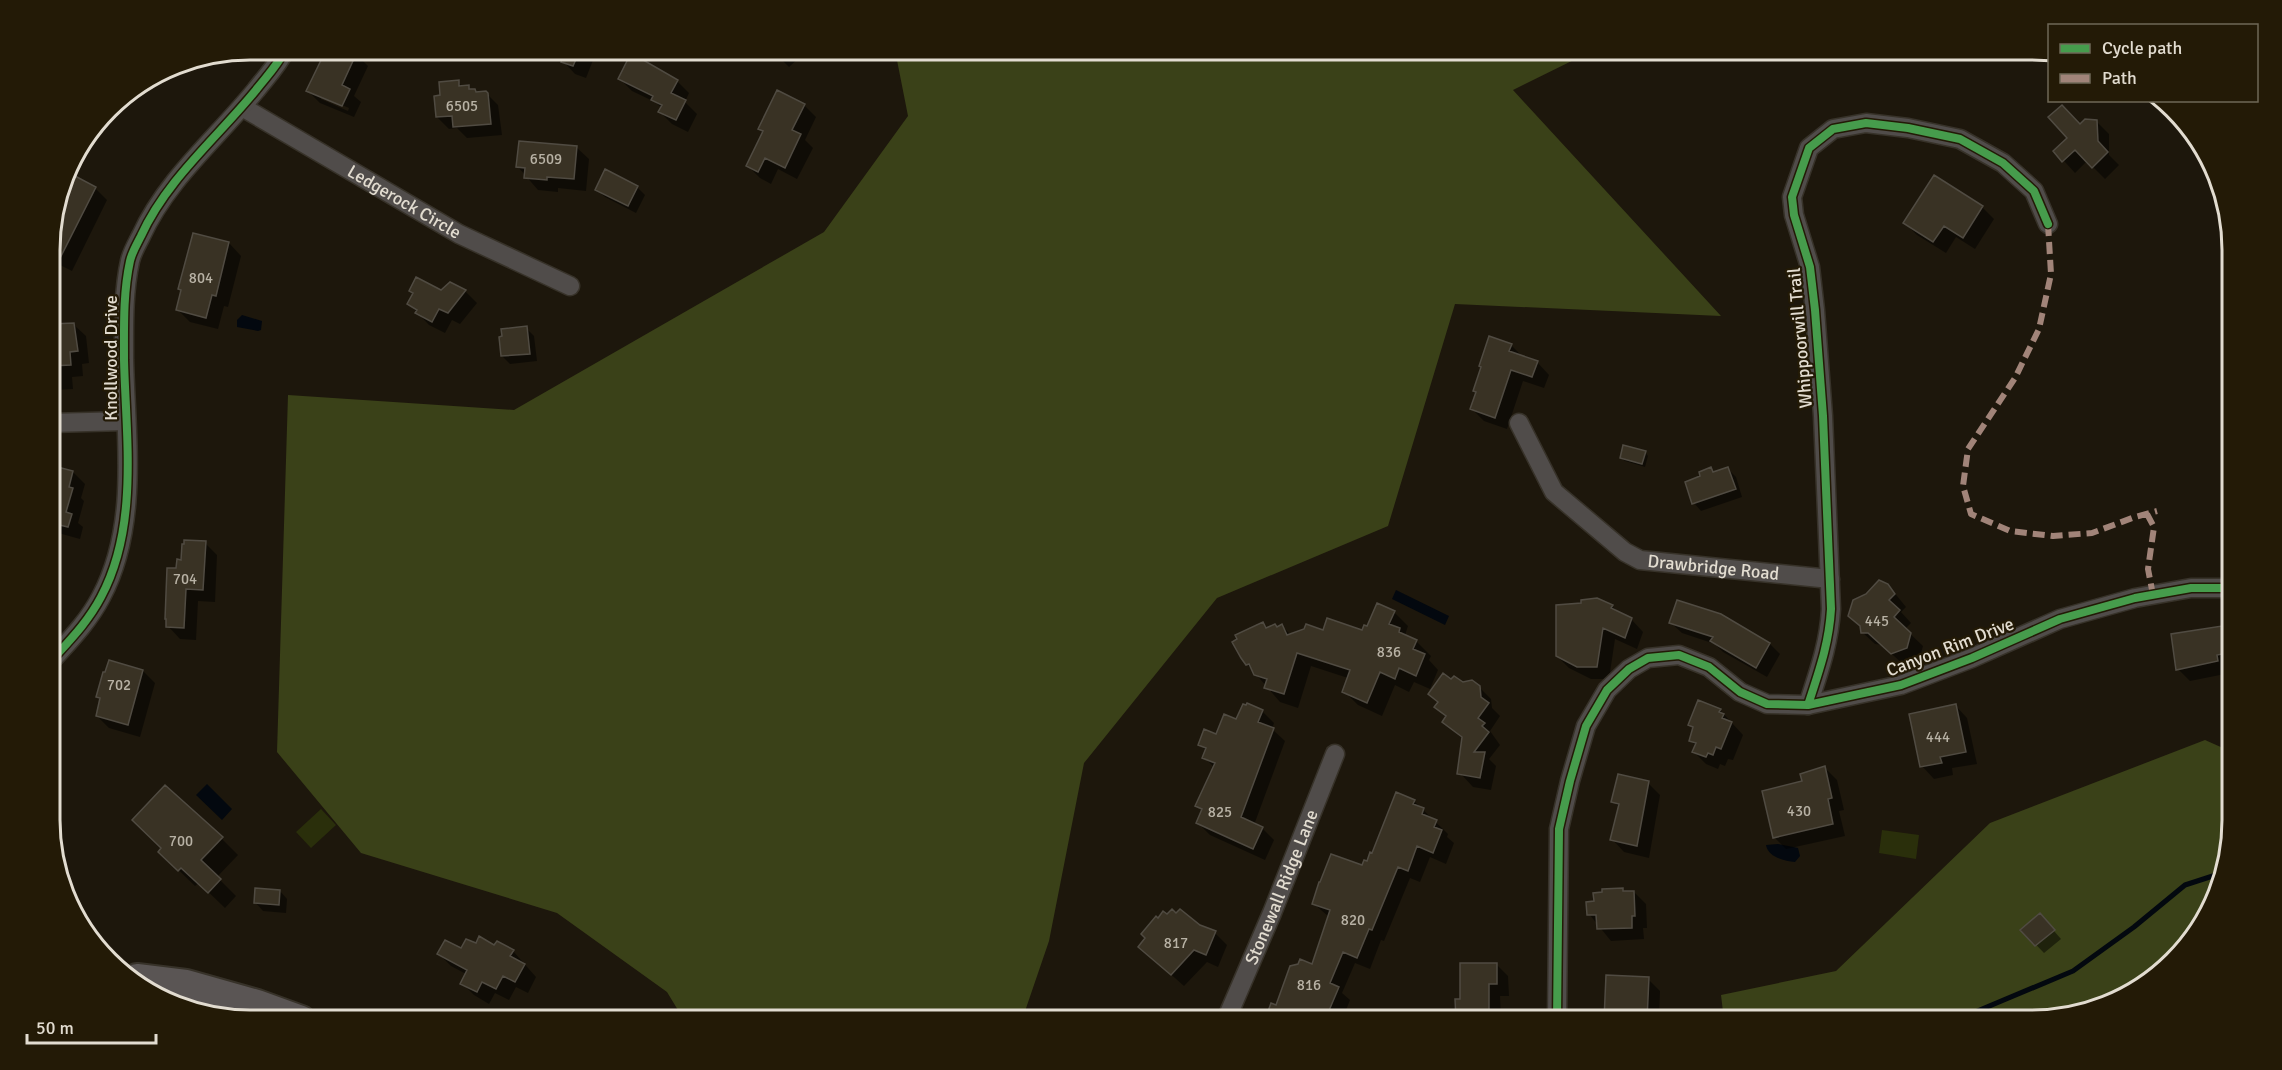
<svg xmlns="http://www.w3.org/2000/svg" width="2282" height="1070" font-family="Signika,sans-serif">
	<style>
		.green { fill: #2a2f0b }
		.forest { fill: #3a4118 }
		.water { fill: #03080f }
		.shadow { fill: #0007; fill-rule: evenodd }
		.lines { fill: none; stroke-linecap: round; stroke-linejoin: round }
		.stream { stroke: #03080f; stroke-width: 5 }
		.building { fill: #393224; stroke: #504b42; stroke-width: 1.5 }
		.minor-casing { stroke: #373229; stroke-width: 21 }
		.primary-casing { stroke: #373229; stroke-width: 32 }
		.minor { stroke: #504c4a; stroke-width: 18 }
		.primary { stroke: #5a5554; stroke-width: 28 }
		.quiet { stroke: #a18479; stroke-width: 6; stroke-dasharray: 12 6; stroke-linecap: butt }
		.cycleway-casing { stroke: #231a06; stroke-width: 11 }
		.cycleway { stroke: #469c4c; stroke-width: 8 }
		.labels { text-anchor: middle; dominant-baseline: central; stroke-width: 4.5; stroke-linejoin: round; paint-order: stroke }
		.number-label { font-size: 15px; fill: #b8b2a5 }
		.street-label { font-size: 18px; fill: #e2dcd0; stroke: #231a06 }
		.rim { fill: none; stroke: #e2dcd0; stroke-width: 3 }
	</style>
	<rect width="100%" height="100%" fill="#1d170c"/>
	<!-- green -->
	<path class="green" d="M321 809 336 825 311 848 296 832Z
		M1882 830 1919 835 1916 859 1879 853Z"/>
	<!-- forest -->
	<path class="forest" d="M895 50H1594L1513 90 1721 316 1455 304 1388 526 1217 598 1084 763 1049 941 1022 1020H684L667 992 557 913 361 853 277 752 288 395 514 410 824 232 908 116Z
		M2205 740 2232 752V820L2217 897 2183 952 2144 987 2045 1020H1724L1721 995 1836 971 1990 823Z"/>
	<!-- water -->
	<path class="water" d="M242 315 262 321 261 330 258 331 237 327V320Z
		M1396 590 1449 616 1445 625 1392 599Z
		M207 784 232 809 222 820 196 795Z
		M1766 845 1778 844 1798 848 1800 856 1795 862C1784 861 1768 857 1766 845Z"/>
	<!-- shadow -->
	<path class="shadow" d="M328 50H348L356 54 368 66 354 96 361 102 354 117 320 103 308 91ZM321 96 349 108 348 111 321 99Z
		M543 50H597L586 78 575 74 563 61 564 58Z
		M772 50H794L801 56 789 67Z
		M620 79 677 81 689 93 685 102 697 114 688 132 672 124 660 112 662 108 655 102 632 91Z
		M458 82 463 87H468L478 93H486L498 105 502 135 467 138 457 128 449 129 437 117 442 97Z
		M804 105 816 117 805 140 813 148 797 179 778 169 771 184 760 178 748 166 764 133 760 128Z
		M2097 122 2109 134V155L2119 165 2105 179 2087 161 2075 173 2055 151 2080 126Z
		M576 147 589 159 586 191 558 188V192L538 190 518 167Z
		M637 187 645 195 636 213 605 197 597 190Z
		M95 188 107 200 72 271 50 260V237L58 205 61 206Z
		M1982 207 1994 219 1975 249 1956 237 1946 253 1917 235 1905 223Z
		M229 243 241 256 228 307 224 306 218 329 190 322 178 310Z
		M410 291H465L477 303 460 324 452 320 445 333 429 325 409 304 414 294Z
		M73 324 86 336 89 363 82 364 83 376 72 377 73 389 56 390 50 384V326Z
		M526 328 534 336 537 361 510 364 502 356Z
		M1511 345 1524 358 1537 362 1549 375 1544 388 1523 381 1507 429 1484 421 1472 409Z
		M1645 452 1648 456 1645 467 1625 461 1621 458Z
		M50 466 73 472 85 484 81 498 84 501 78 523 83 527 80 539 51 531Z
		M1711 469 1715 473 1728 469 1736 477 1742 497 1701 511 1694 503 1702 477Z
		M205 543 217 555 215 602 198 601 196 640 180 639 168 626 178 570Z
		M1888 585 1906 607 1901 612 1911 623 1905 629 1923 646 1919 660 1905 666 1882 645 1875 644 1862 632Z
		M1582 604 1612 606 1620 614 1631 619 1643 632 1637 649 1615 639 1609 679H1591L1569 668 1557 656Z
		M1394 612 1408 626 1405 635 1416 641 1431 656 1429 660 1438 670 1430 689 1414 682 1409 692 1395 685 1382 716 1358 705 1344 691 1348 678 1311 666 1298 708 1280 702 1247 664 1263 623 1268 629 1282 626 1291 635 1324 632H1363Z
		M1671 623 1770 644 1780 654 1767 677 1723 652 1715 644 1682 633Z
		M2222 627 2225 631 2232 629V666L2228 667 2230 673 2190 681 2178 669Z
		M143 671 155 683 140 737 109 728 97 716 101 700 98 697Z
		M1452 681 1479 687 1491 699 1492 708 1500 716 1490 731 1500 745 1489 759 1496 766 1491 790 1473 787 1461 774 1463 739 1444 721 1447 718 1436 707 1439 703 1430 694Z
		M1955 705 1967 718 1977 764 1952 768 1953 775 1934 779 1922 766Z
		M1720 710 1743 735 1733 760 1728 759 1725 766 1720 764 1718 769 1706 764 1694 752 1696 746 1690 740 1694 729 1690 725Z
		M1262 711 1274 723 1272 729 1285 741 1254 825 1262 828 1274 840 1265 860 1210 835 1198 823 1203 811 1197 805 1214 767 1204 757 1206 751 1200 744 1217 736 1237 721Z
		M1825 768 1837 780 1844 810 1839 811 1845 836 1786 849 1774 837 1803 782Z
		M1648 783 1660 795 1649 858 1624 852 1612 839 1619 807 1613 801Z
		M1414 801 1448 834 1447 837 1454 843 1446 864 1430 857 1420 882 1410 878 1384 941 1381 940 1370 969 1355 963 1342 993 1350 1000 1342 1020H1271L1267 1016 1313 966 1329 917 1313 903 1368 863Z
		M197 814 238 855 217 877 236 896 225 908 199 883 195 886 160 852Z
		M1623 889 1626 892H1634L1646 904 1647 928H1643L1644 939 1611 941 1589 914 1595 903Z
		M280 891 287 899 286 913 263 911 256 903Z
		M1167 917 1215 933 1227 945 1218 967 1207 962 1184 986 1140 947Z
		M2047 923 2061 939 2044 953 2022 930Z
		M477 945 513 951 536 977 528 993 516 987 509 1000 495 993 489 1004 474 995 462 983 466 974 451 966 439 954 462 950Z
		M1496 964 1508 976 1509 996H1500L1501 1020H1457V1001L1462 1000Z
		M1608 977 1648 979 1660 991 1659 1020H1606Z"/>
	<g class="lines">
		<!-- stream -->
		<path class="stream" d="M1956 1020 2073 971 2134 927 2185 885 2222 873"/>
	</g>
	<!-- building -->
	<path class="building" d="M326 50H358L342 85 350 89 342 106 306 91Z
		M566 50H580L573 66 561 62Z
		M631 53 678 80 671 93 686 100 676 120 658 112 662 105 651 100 653 96 618 79Z
		M459 80V86L469 85V89H475L476 92 486 91 488 93 491 124 453 127 452 116 436 117 434 96 440 95 439 82Z
		M777 90 805 104 792 130 801 134 785 168 765 158 758 172 746 166 763 131 758 129Z
		M2062 105 2080 124 2085 119 2097 120 2098 141 2108 152 2092 168 2075 150 2062 162 2053 151 2067 138 2048 117Z
		M519 141 577 146 574 179 547 177V180L524 178 525 168 516 167Z
		M605 169 638 186 628 206 595 190Z
		M1934 175 1983 206 1963 238 1944 226 1933 242 1903 223Z
		M75 176 96 187 50 278V237L59 204 60 205Z
		M193 233 229 242 216 296 212 295 206 318 176 310 181 290 178 289Z
		M416 277 441 290 450 282 466 290 448 313 439 309 432 322 415 313 417 310 407 304 413 293 409 291Z
		M74 323 78 351 70 352 71 365 50 366V324Z
		M527 326 530 354 501 356 499 337 502 336 501 329Z
		M1489 336 1512 344 1509 351 1538 361 1532 377 1511 370 1495 418 1470 409 1476 392 1473 391 1481 367 1479 366Z
		M1623 445 1646 451 1642 464 1620 458Z
		M50 465 73 471 69 487 73 488 66 512 72 514 68 527 51 523Z
		M1711 467 1713 472 1728 467 1736 489 1692 504 1685 482 1700 476 1699 472Z
		M184 540 206 541 203 590 186 589 184 628 166 627V619H165L167 568H176L177 559 181 560 182 544H184Z
		M1879 580 1888 584 1895 594 1889 600 1900 610 1894 617 1911 633 1907 648 1891 654 1868 633H1861L1860 626 1848 616 1853 600 1866 594Z
		M1597 598 1613 605 1611 608 1632 618 1625 638 1603 628 1597 667H1577L1556 656V605L1581 603V600Z
		M1677 600 1721 614 1770 643 1756 668 1710 641 1713 637 1669 623Z
		M1377 603 1395 611 1389 624 1400 628 1399 632 1417 640 1413 649 1425 654 1416 676 1399 668 1395 679 1380 672 1367 703 1342 692 1350 670 1297 653 1284 694 1264 688 1267 679 1254 675 1249 664 1246 665 1241 658 1232 642 1237 639 1235 635 1263 622 1266 628 1275 624 1277 627 1282 624 1287 635 1304 629 1306 624 1323 630 1327 618 1362 630 1364 625 1367 626Z
		M2222 626 2223 629 2232 628V649L2227 650V653L2217 655 2218 661 2176 670 2171 634Z
		M109 660 143 670 128 725 96 716 100 698 96 697 103 672H105Z
		M1443 673 1451 679 1454 676 1463 682 1472 680 1480 686 1481 697 1489 703 1478 718 1485 723 1482 726 1489 732 1474 752H1485L1480 778 1457 774 1462 737 1442 722 1446 716 1434 707 1438 702 1428 694Z
		M1698 700 1721 709 1719 712 1724 714 1722 718 1732 722 1721 749 1716 747 1713 755 1708 753 1706 757 1692 752 1696 743 1689 741 1693 727 1688 725Z
		M1247 703 1263 710 1258 722 1274 728 1241 817 1263 827 1253 849 1196 823 1202 809 1195 806 1215 763 1202 758 1206 748 1198 745 1204 729 1216 734 1224 714 1236 719 1243 704 1246 705Z
		M1956 704 1966 752 1940 757 1942 763 1920 767 1909 714Z
		M1825 766 1832 798 1828 799 1833 824 1773 838 1762 791 1802 781 1800 774Z
		M1618 774 1649 781 1637 846 1610 840 1619 804 1611 802Z
		M165 785 223 837 201 860 221 879 208 893 181 868 178 871 158 852 161 848 132 820Z
		M1396 792 1415 800 1413 804 1424 808 1422 814 1437 820 1434 827 1442 830 1433 853 1417 846 1408 871 1398 867 1372 930 1369 929 1357 958 1343 952 1330 983 1339 987 1325 1020H1275L1266 1017 1271 1003 1276 1005 1290 966 1298 964 1300 959 1312 964 1330 910 1312 904 1319 882H1320L1331 854 1362 865 1364 860 1367 861 1370 852 1372 853Z
		M255 888 280 890 279 905 254 903Z
		M1623 888V891H1634L1635 916H1632V928L1597 929 1596 915H1587L1586 902 1594 901 1593 893 1602 892V889Z
		M1172 909 1176 913 1180 909 1200 925 1216 931 1206 955 1194 950 1171 975 1138 947 1145 938 1141 934 1156 916 1158 918 1163 911 1167 914Z
		M2040 913 2055 930 2035 946 2020 930Z
		M479 936 494 945 497 941 514 950 510 956 525 964 515 982 503 976 496 989 482 982 477 992 460 984 467 970 437 954 445 940 461 948 466 939 476 943Z
		M1460 963H1497V984H1489V1020H1456L1455 999H1460Z
		M1606 975 1649 977 1647 1020H1604Z"/>
	<g class="lines">
		<defs>
			<g id="minor">
				<path id="s1" d="M242 107 459 234 570 286"/>
				<path d="M50 423 126 421"/>
				<path id="s2" d="M1519 423 1554 492 1625 552 1640 560 1830 579"/>
				<path d="M51 661C69 641 88 622 101 597 139 526 126 438 124 360 124 327 123 293 130 261 132 252 137 244 141 236 167 179 217 138 256 90 266 77 278 65 285 50"/>
				<path d="M1808 705C1819 671 1829 644 1831 609L1823 416 1815 310 1810 267 1794 215 1792 197 1809 148 1833 129 1866 123 1908 128 1960 139 2003 163 2034 191 2048 224"/>
				<path id="s3" d="M1226 1020 1272 913 1335 754"/>
				<path d="M1557 1020 1559 829 1570 781 1586 726 1607 690 1629 669 1648 658 1679 655 1709 667 1740 692 1767 704 1808 705 1901 685 1972 658 2060 619 2135 598 2191 588H2232"/>
			</g>
			<path id="primary" d="M137 978 186 984 257 1004 301 1020"/>
		</defs>
		<!-- minor casing -->
		<use href="#minor" class="minor-casing"/>
		<!-- primary casing -->
		<use href="#primary" class="primary-casing"/>
		<!-- minor -->
		<use href="#minor" class="minor"/>
		<!-- primary -->
		<use href="#primary" class="primary"/>
		<!-- quiet -->
		<path class="quiet" d="M2048 224 2051 274 2039 329 2015 378 1968 449 1963 486 1971 514 2010 531 2053 536 2092 533 2135 517 2157 511
			M2147 514 2154 527 2148 569 2153 595"/>
		<defs>
			<path id="cycleway" d="M51 661C69 641 88 622 101 597 139 526 126 438 124 360 124 327 123 293 130 261 132 252 137 244 141 236 167 179 217 138 256 90 266 77 278 65 285 50
				M1808 705C1819 671 1829 644 1831 609L1823 416 1815 310 1810 267 1794 215 1792 197 1809 148 1833 129 1866 123 1908 128 1960 139 2003 163 2034 191 2048 224
				M1557 1020 1559 829 1570 781 1586 726 1607 690 1629 669 1648 658 1679 655 1709 667 1740 692 1767 704 1808 705 1901 685 1972 658 2060 619 2135 598 2191 588H2232"/>
		</defs>
		<!-- cycleway casing -->
		<use href="#cycleway" class="cycleway-casing"/>
		<!-- cycleway -->
		<use href="#cycleway" class="cycleway"/>
	</g>
	<g class="labels">
		<!-- number labels -->
		<g class="number-label">
			<text x="462" y="106">6505</text>
			<text x="546" y="159">6509</text>
			<text x="201" y="278">804</text>
			<text x="185" y="579">704</text>
			<text x="1877" y="621">445</text>
			<text x="1389" y="652">836</text>
			<text x="119" y="685">702</text>
			<text x="1938" y="737">444</text>
			<text x="1799" y="811">430</text>
			<text x="1220" y="812">825</text>
			<text x="181" y="841">700</text>
			<text x="1353" y="920">820</text>
			<text x="1176" y="943">817</text>
			<text x="1309" y="985">816</text>
		</g>
		<!-- street labels -->
		<g class="street-label">
			<text stroke="none"><textPath href="#s1" startOffset="188">Ledgerock Circle</textPath></text>
			<text transform="translate(1800 338) rotate(-95)">Whippoorwill Trail</text>
			<text transform="translate(111 358) rotate(-90)">Knollwood Drive</text>
			<text stroke="none"><textPath href="#s2" startOffset="261">Drawbridge Road</textPath></text>
			<text transform="translate(1950 647) rotate(-21)">Canyon Rim Drive</text>
			<text stroke="none"><textPath href="#s3" startOffset="144">Stonewall Ridge Lane</textPath></text>
		</g>
	</g>
	<!-- crop -->
	<path d="M0 0H2282V1070H0ZM250 60H2032A190 190 0 0 1 2222 250V820A190 190 0 0 1 2032 1010H250A190 190 0 0 1 60 820V250A190 190 0 0 1 250 60Z" fill="#231a06" fill-rule="evenodd"/>
	<path class="rim" d="M250 60H2032A190 190 0 0 1 2222 250V820A190 190 0 0 1 2032 1010H250A190 190 0 0 1 60 820V250A190 190 0 0 1 250 60Z"/>
	<!-- legend -->
	<rect x="2048" y="24" width="210" height="78" fill="#231a06" stroke="#6f6857" stroke-width="1.5"/>
	<rect x="2060" y="44" width="30" height="9" fill="#469c4c" stroke="#6f6857" stroke-width="1.5"/>
	<text x="2102" y="54" font-size="18" fill="#e2dcd0">Cycle path</text>
	<rect x="2060" y="74" width="30" height="9" fill="#a18479" stroke="#6f6857" stroke-width="1.5"/>
	<text x="2102" y="84" font-size="18" fill="#e2dcd0">Path</text>
	<!-- scale -->
	<path d="M27 1034v9h129v-9" fill="none" stroke="#e2dcd0" stroke-width="3"/>
	<text x="36" y="1034" font-size="18" fill="#e2dcd0" stroke="#231a06" stroke-width="4.5" paint-order="stroke">50 m</text>
</svg>
